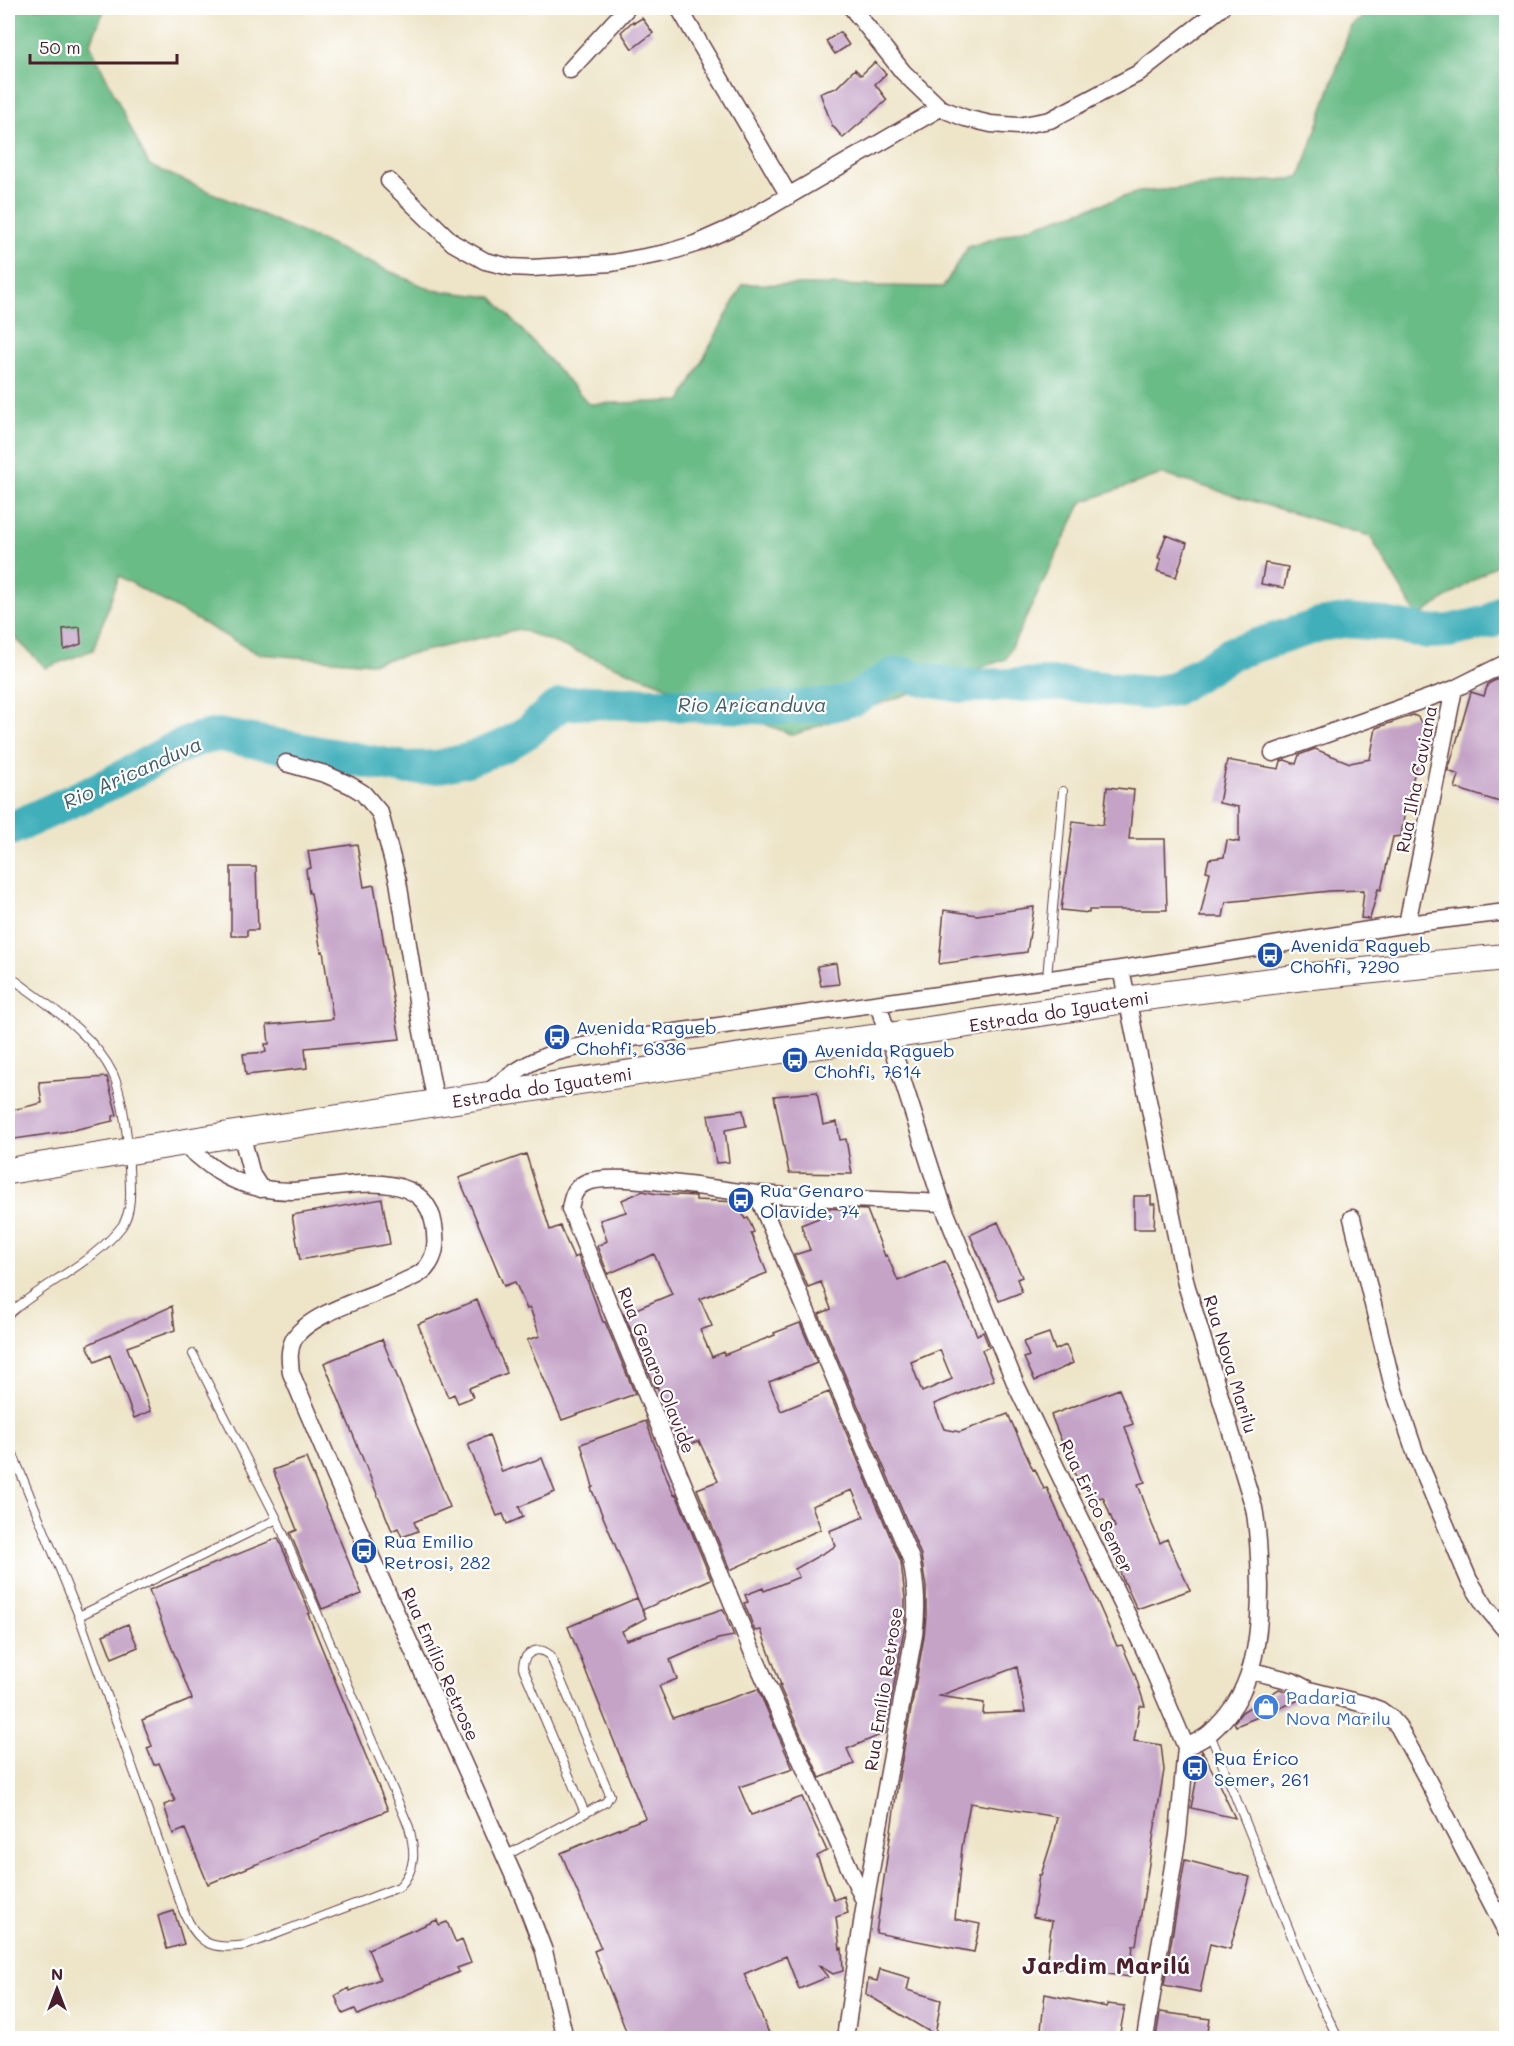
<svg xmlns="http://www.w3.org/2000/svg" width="1514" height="2046" font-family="Mali,sans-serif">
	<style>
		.forest { fill: #6bbc87; stroke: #5a6e59; stroke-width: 1.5 }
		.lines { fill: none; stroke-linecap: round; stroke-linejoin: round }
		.river { stroke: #3fafba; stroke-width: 34 }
		.building { fill: #c4a3c7; fill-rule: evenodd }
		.service-casing { stroke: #633d43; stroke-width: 10 }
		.minor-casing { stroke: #633d43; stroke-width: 19 }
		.primary-casing { stroke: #633d43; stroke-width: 28 }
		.service { stroke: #fff; stroke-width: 8 }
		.minor { stroke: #fff; stroke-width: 16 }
		.primary { stroke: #fff; stroke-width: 26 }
		.labels { text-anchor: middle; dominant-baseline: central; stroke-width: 4.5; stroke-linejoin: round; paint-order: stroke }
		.street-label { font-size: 18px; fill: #4a1f2b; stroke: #fff }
		.transit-label { font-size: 18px; fill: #164399; stroke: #fff; text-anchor: start }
		.shop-label { font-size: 18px; fill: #366cbe; stroke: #fff; text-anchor: start }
		.water-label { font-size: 20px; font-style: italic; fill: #45606b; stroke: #fff }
		.district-label { font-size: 24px; font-weight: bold; fill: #4a1f2b; stroke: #fff }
	</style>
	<rect width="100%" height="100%" fill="#fff"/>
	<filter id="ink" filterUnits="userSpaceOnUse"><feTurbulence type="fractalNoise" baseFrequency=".0167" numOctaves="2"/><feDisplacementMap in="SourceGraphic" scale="12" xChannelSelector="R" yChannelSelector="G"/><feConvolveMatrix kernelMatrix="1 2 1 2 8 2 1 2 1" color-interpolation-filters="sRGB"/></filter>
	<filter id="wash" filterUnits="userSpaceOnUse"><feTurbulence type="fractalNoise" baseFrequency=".008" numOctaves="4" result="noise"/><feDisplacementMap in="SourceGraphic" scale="24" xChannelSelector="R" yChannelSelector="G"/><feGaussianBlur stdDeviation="1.35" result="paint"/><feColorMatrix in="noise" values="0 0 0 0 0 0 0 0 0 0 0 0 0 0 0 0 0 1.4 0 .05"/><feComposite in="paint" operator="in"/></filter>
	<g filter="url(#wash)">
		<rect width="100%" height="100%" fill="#eee5c9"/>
		<!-- forest -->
		<path class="forest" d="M8 8H105L90 44 149 165 432 290 492 297 589 404 681 401 743 284 943 287 968 247 1139 192 1300 178 1351 26 1375 8H1506V558L1418 617 1370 536 1162 474 1082 502 1006 659 793 735 519 629 372 663 258 654 119 576 93 650 46 668 8 631Z"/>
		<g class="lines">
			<!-- river -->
			<path class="river" d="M8 830 111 783 172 750 198 739 218 735 405 768 436 767 467 760 506 745 529 731 554 709 564 704 592 702 783 708 831 705 854 699 893 675 907 674 920 679 962 686 1063 684 1148 693 1174 689 1232 653 1320 625 1344 621 1384 624 1428 632 1449 631 1489 622 1506 609"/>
		</g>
		<g id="blocks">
			<!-- building -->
			<path class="building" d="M642 18 653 33 632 49 621 32 633 21 634 23Z
				M840 32 849 45 835 54 826 41Z
				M875 62 886 74 875 84 887 100 843 138 832 125 820 93 836 88 855 69 861 75Z
				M1166 535 1187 543 1176 577 1157 571 1161 559 1158 558Z
				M1265 563 1288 567 1284 588 1261 584Z
				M80 627 81 644 64 650 63 629Z
				M1499 678 1506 680V804L1455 788 1459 775 1448 771 1471 692 1484 696 1488 684Z
				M1413 715 1418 717 1427 732 1408 795 1407 796 1401 836 1393 837 1381 890 1378 889 1370 919 1361 918 1364 890 1330 891 1226 902 1223 917H1200L1210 872 1206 871 1209 859 1224 857 1227 840 1239 842V807L1219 803 1227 760 1279 769 1281 761 1285 760 1296 764 1299 755 1315 749 1350 763 1370 759 1376 728Z
				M1107 787 1134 790 1129 839H1165L1167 910H1089V913L1061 910 1073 821 1103 825Z
				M357 844 364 887 374 885 400 1039 305 1048 307 1068 246 1075 243 1054 266 1052 265 1044H269L267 1025 333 1019 323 951 321 952 311 893H309L306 869 311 868 308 851Z
				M231 867H256L258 930H247V936H231Z
				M1034 907 1027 952 939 964 944 910 977 915Z
				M836 963 839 984 821 986 817 966Z
				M107 1077 117 1115 113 1116V1121L69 1131 8 1140V1111L42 1103 39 1082Z
				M817 1092 823 1125 837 1122 840 1140 846 1139 852 1174 789 1173 774 1096Z
				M743 1110 746 1126 725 1130 729 1162 716 1163 708 1115Z
				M526 1154 550 1230 560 1226 574 1258 578 1256 603 1322H605L635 1394 562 1420 527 1340 540 1336 530 1308 527 1309 515 1282 504 1286 459 1178Z
				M643 1191 657 1194 696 1196V1200L738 1202 745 1219 748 1218 754 1232 751 1233 767 1273 700 1299 712 1326 700 1330 712 1357 724 1352V1355L775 1335 774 1333 800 1323 817 1363 769 1382 781 1411 829 1392 901 1562 905 1598V1624L885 1733 847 1749 854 1764 820 1778 779 1685H781L761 1630 755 1631 744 1603 748 1602 745 1595 763 1588 764 1591 799 1577 795 1569 836 1546 829 1531 864 1517 852 1490 812 1506 821 1529 730 1570 697 1489 718 1481 699 1441 680 1448 657 1386 655 1387 624 1314 672 1294 654 1254 608 1274 597 1246 607 1241 600 1220 626 1212 622 1200Z
				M1134 1196H1151V1204H1155L1154 1229H1134Z
				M382 1199 390 1244 300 1260 292 1215Z
				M821 1208 867 1210 885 1256 887 1255 898 1281 945 1261 977 1335 983 1332 989 1347 982 1350 994 1380 934 1404 944 1429 960 1432 1008 1414 1033 1470 1035 1469 1044 1489 1047 1488 1117 1646 1122 1645 1135 1675 1145 1706H1140L1134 1741 1161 1745 1164 1770 1136 1945H1133L1130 1977 1046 1966 1052 1921 1033 1917 1039 1875H1041L1052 1840 1057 1817 970 1803 962 1847 955 1919 980 1924 974 1952 876 1933 899 1776 924 1637 926 1616V1587L921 1555 819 1314 831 1309 821 1282 808 1287 794 1255 810 1250 801 1225 824 1216ZM940 1350 952 1379 922 1392 911 1362ZM1017 1667 1025 1712 983 1714 984 1703 939 1696Z
				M998 1222 1022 1277 1017 1279 1022 1292 999 1301 970 1235Z
				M477 1300 507 1373 469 1388 473 1397 458 1403 454 1394 448 1397 418 1324Z
				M172 1306 175 1330 127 1347 151 1411 134 1418 110 1355 95 1362 87 1345Z
				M1049 1333 1055 1350 1066 1345 1073 1363 1035 1381 1024 1358 1029 1356 1023 1342Z
				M382 1339 450 1507 414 1522 418 1531 402 1537 398 1528 392 1531 324 1363Z
				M1119 1389 1133 1424 1125 1427 1145 1482 1138 1484 1152 1524 1160 1543 1167 1539 1190 1590 1137 1609 1125 1583H1124L1106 1530 1115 1527 1103 1497 1092 1499 1087 1487 1081 1489 1051 1415Z
				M646 1421 667 1479 674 1495 676 1494 711 1579 642 1610 646 1618 622 1631 626 1640 723 1609 734 1636 718 1639 670 1660 677 1679 659 1686 673 1718 758 1689 793 1769 739 1787 751 1815 802 1797 827 1851 817 1856 834 1900 844 1896 848 1913 836 1917 840 1949 842 1948 843 1971 833 1974 818 1965 828 1977 799 1989 786 1956 744 1974 771 2038H629L594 1951 601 1948 561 1853 645 1818 568 1627 637 1598 642 1609 591 1488 593 1487 581 1444Z
				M489 1435 502 1472 542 1458 555 1492 519 1507 523 1517 507 1524 503 1514 497 1516 468 1444Z
				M306 1458 362 1594 322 1609 290 1533 297 1530 273 1470Z
				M278 1538 310 1613 308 1614 388 1810 208 1884 185 1829 173 1834 164 1805 175 1801 159 1763 154 1765 147 1748 152 1746 142 1720 192 1699 149 1590Z
				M128 1624 138 1647 112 1658 103 1635Z
				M1279 1689 1290 1692 1297 1701 1236 1726 1234 1722 1242 1712Z
				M1202 1751 1213 1772 1235 1818 1191 1808Z
				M1185 1860 1250 1877 1230 1949 1210 1944 1200 1992 1164 1985Z
				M174 1911 184 1944 167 1949 158 1916Z
				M437 1920 439 1925 447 1922 456 1943 462 1940 471 1963 457 1968 459 1972 358 2015 355 2009 343 2014 335 1996 349 1988 350 1991 380 1979 368 1949Z
				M880 1969 910 1978 907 1990 941 2000 935 2035 866 1994 868 1979 877 1981Z
				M1045 1994 1107 2007V2004L1125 2006 1119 2038H1040Z
				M1160 2012 1210 2019 1207 2038 1191 2035 1190 2038H1156Z"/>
		</g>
	</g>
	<g filter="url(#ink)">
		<use href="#blocks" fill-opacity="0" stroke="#633d43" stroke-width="1.5"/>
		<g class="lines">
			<defs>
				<path id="service" d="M8 975C44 1003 92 1031 113 1074 123 1096 129 1144 129 1168 130 1186 133 1210 122 1226 95 1262 42 1284 8 1315
					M1047 978 1063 791
					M8 1442 79 1616 183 1910C198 1945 210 1950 247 1945L399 1887C417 1869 415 1850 409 1827L277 1519 193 1354
					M79 1616 277 1519
					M1210 1734 1309 1979 1338 2038
					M505 1856 606 1802 610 1795 550 1655C538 1645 523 1652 523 1668L585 1813"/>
				<path id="minor" d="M679 8 789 196
					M852 8 903 72 940 108 965 118 991 124 1018 126 1050 120 1137 74 1221 8
					M570 70 627 8
					M389 181 453 243 485 261 510 267 532 268 612 263 666 253 695 244 740 224 940 108
					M1273 753 1454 689 1506 663
					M286 763 325 774 350 785 363 793 380 813 398 881 421 1026 436 1103
					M1407 924 1454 689
					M1121 969 1186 1284 1254 1508C1259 1534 1259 1559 1260 1586 1260 1640 1254 1695 1210 1733 1204 1739 1194 1743 1186 1747
					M878 1004 942 1203 1016 1385 1145 1651 1186 1747 1178 1835 1145 2038
					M488 1092C504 1080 520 1067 539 1059 569 1045 607 1043 640 1037L1121 969 1407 924 1506 912
					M241 1133 252 1175 261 1189
					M183 1143C208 1165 225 1181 259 1188 270 1190 281 1191 291 1191 335 1190 423 1161 434 1225 436 1238 437 1252 429 1264 423 1274 413 1277 403 1282 376 1295 305 1314 293 1341 288 1352 290 1362 291 1373L335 1476 524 1899 544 1951 565 2038
					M757 1194 911 1559C916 1586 918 1608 914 1635L865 1903 845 2038
					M1352 1218 1393 1387 1416 1455 1469 1580 1486 1607 1506 1631
					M1252 1671 1292 1681 1309 1690 1364 1704 1380 1710 1391 1718 1398 1726 1426 1777 1506 1931
					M865 1903 752 1651 570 1209C572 1198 574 1188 585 1183 613 1170 722 1191 758 1194 819 1198 880 1200 942 1203"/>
				<path id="primary" d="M8 1171 241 1133 781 1050 889 1036 1145 997 1312 976 1506 957"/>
			</defs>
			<!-- service casing -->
			<use href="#service" class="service-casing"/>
			<!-- minor casing -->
			<use href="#minor" class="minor-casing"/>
			<!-- primary casing -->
			<use href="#primary" class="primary-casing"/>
			<!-- service -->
			<use href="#service" class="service"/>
			<!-- minor -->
			<use href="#minor" class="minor"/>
			<!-- primary -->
			<use href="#primary" class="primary"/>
		</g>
	</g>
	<!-- icons -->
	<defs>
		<symbol id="bus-disc" viewBox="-11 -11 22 22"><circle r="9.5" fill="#1a4fb4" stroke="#fff"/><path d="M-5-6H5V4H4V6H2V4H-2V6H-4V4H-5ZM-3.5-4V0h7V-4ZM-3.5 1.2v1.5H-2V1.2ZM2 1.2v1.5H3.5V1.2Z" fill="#fff"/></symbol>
		<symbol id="shop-disc" viewBox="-11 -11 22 22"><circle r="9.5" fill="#3f7fe0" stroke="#fff"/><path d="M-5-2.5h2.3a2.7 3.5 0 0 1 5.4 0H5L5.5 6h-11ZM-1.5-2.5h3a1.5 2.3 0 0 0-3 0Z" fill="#fff"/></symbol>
	</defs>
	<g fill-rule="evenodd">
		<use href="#bus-disc" x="1255" y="940" width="30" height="30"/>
		<use href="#bus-disc" x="542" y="1022" width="30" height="30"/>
		<use href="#bus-disc" x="780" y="1045" width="30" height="30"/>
		<use href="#bus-disc" x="726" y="1185" width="30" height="30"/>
		<use href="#bus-disc" x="349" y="1536" width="30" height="30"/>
		<use href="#shop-disc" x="1251" y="1692" width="30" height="30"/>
		<use href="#bus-disc" x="1180" y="1753" width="30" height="30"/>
	</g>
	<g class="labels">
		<!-- street labels -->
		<g class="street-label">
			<text transform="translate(1416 779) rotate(-79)">Rua Ilha Caviana</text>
			<text transform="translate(1059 1011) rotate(-9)">Estrada do Iguatemi</text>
			<text transform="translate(542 1087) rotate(-9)">Estrada do Iguatemi</text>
			<text transform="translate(1231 1364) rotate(73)">Rua Nova Marilu</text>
			<text transform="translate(657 1370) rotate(68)">Rua Genaro Olavide</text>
			<text transform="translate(1097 1506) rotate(64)">Rua Erico Semer</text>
			<text transform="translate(441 1664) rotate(66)">Rua Emílio Retrose</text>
			<text transform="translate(883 1689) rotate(-81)">Rua Emílio Retrose</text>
		</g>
		<!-- transit labels -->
		<g class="transit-label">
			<text x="1290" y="945">Avenida Ragueb<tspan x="1290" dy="21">Chohfi, 7290</tspan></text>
			<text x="576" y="1027">Avenida Ragueb<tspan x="576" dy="21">Chohfi, 6336</tspan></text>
			<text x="814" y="1050">Avenida Ragueb<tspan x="814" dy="21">Chohfi, 7614</tspan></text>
			<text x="760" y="1190">Rua Genaro<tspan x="760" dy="21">Olavide, 74</tspan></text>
			<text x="384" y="1541">Rua Emilio<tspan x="384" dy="21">Retrosi, 282</tspan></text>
			<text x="1214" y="1758">Rua Érico<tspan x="1214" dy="21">Semer, 261</tspan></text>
		</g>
		<!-- shop labels -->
		<g class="shop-label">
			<text x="1286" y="1697">Padaria<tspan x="1286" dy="21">Nova Marilu</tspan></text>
		</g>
		<!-- water labels -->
		<g class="water-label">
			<text x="752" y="704">Rio Aricanduva</text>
			<text transform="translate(132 772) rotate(-24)">Rio Aricanduva</text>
		</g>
		<!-- district labels -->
		<g class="district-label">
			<text x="1106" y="1964">Jardim Marilú</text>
		</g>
	</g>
	<!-- margin -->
	<rect width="1514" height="2046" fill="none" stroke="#fff" stroke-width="30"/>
	<!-- north arrow -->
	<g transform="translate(57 1989)" stroke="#ffffff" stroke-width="4.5" paint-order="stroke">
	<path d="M0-4.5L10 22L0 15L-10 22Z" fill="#4a1f2b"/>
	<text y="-9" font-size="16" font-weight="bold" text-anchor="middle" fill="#4a1f2b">N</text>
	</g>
	<!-- scale -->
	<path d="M30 54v9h147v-9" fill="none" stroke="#4a1f2b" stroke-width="3"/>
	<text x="39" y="54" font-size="18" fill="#4a1f2b" stroke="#ffffff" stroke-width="4.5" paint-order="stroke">50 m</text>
</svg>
